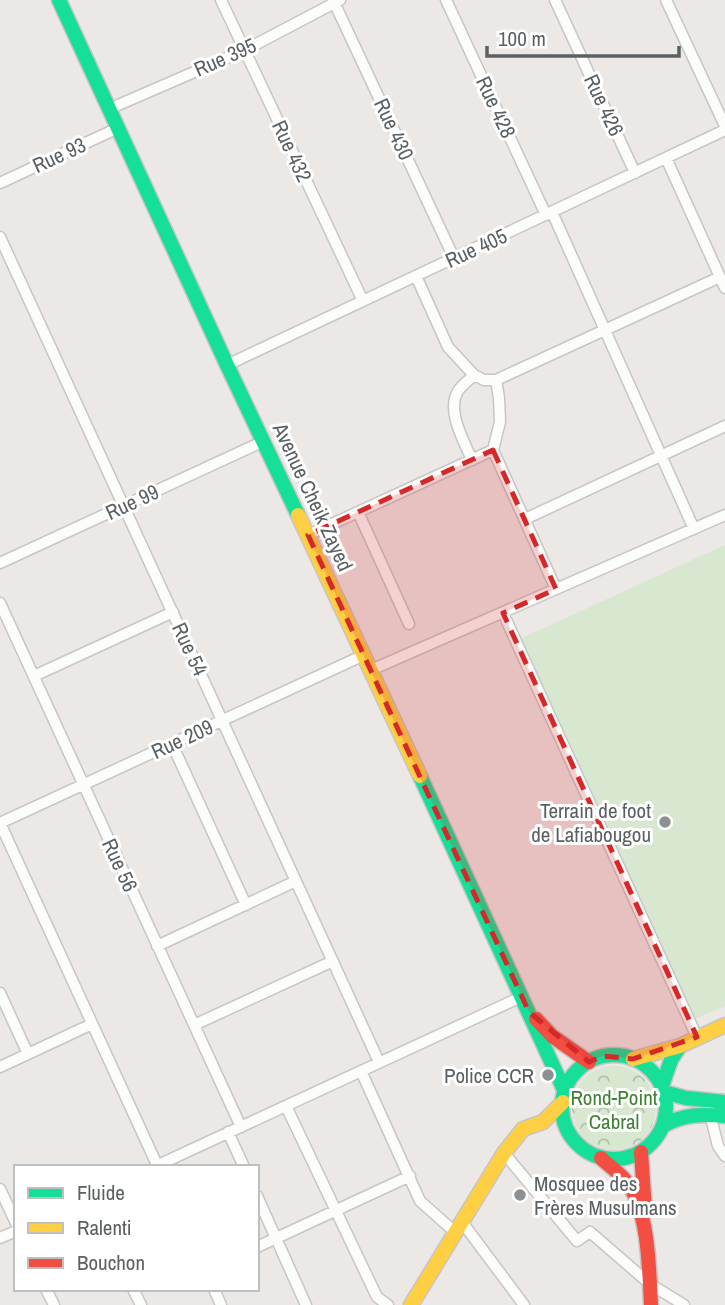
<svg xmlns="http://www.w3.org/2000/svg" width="725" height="1305" font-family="'Archivo Narrow',sans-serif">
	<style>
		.grass { fill: #d7e7d0 }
		.forest { fill: url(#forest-crowns) }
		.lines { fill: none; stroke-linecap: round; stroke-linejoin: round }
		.street-casing { stroke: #c6c6c6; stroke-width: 13 }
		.fast-casing { stroke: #c6c6c6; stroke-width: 17 }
		.slow-casing { stroke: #c6c6c6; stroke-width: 17 }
		.jam-casing { stroke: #c6c6c6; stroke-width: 17 }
		.street { stroke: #fcfcfb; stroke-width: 10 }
		.fast { stroke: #16e098; stroke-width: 14 }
		.slow { stroke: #ffcf43; stroke-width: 14 }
		.jam { stroke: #f24e42; stroke-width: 14 }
		.marked { fill: #d62828; fill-opacity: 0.2; stroke: #d62828; stroke-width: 5; stroke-dasharray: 14 9; stroke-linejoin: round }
		.poi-dot { fill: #8d9090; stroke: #fff; stroke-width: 2.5 }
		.labels { text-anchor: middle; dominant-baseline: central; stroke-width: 6; stroke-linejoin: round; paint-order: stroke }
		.street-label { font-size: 21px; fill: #5b6063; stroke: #fff }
		.poi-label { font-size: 21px; fill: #5b6063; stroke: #fff; text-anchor: end }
		.park-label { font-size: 21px; fill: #3f8233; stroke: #fff }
	</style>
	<defs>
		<pattern id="forest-crowns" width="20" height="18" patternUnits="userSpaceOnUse" patternTransform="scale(1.75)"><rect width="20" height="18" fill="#d7e7d0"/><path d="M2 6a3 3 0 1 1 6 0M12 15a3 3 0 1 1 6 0" fill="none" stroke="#b1bfac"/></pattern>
	</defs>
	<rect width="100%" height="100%" fill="#ebe8e5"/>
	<!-- grass -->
	<path class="grass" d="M725 545V1006L695 1019 522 638Z"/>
	<!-- forest -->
	<path class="forest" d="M572 1108a42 42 0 1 1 84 0a42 42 0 1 1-84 0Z"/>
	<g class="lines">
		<defs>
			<path id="street" d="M221 0 363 301
				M333 0 454 258
				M446 0 546 215
				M555 0 635 173
				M666 0 725 126
				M109 109 245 50 340 0
				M666 158 725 288
				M0 183 118 128
				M552 212 694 529
				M0 237 379 1062
				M416 276 448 347 474 375 484 380H496L720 277
				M227 365 725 130
				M496 380 499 398 500 422 493 450 556 589
				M472 460C464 441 446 411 458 391 462 385 469 380 474 375
				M358 512 409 624
				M525 519 725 426
				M308 535 493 450
				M0 563 264 441
				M0 603 241 1127
				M503 613 697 1037
				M371 670 725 515
				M34 676 173 612
				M172 744 246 905
				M157 946 296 881
				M0 993 28 1054
				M194 1025 333 961
				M0 1067 92 1024
				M361 1071 420 1201 456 1233
				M286 1106 377 1297 388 1305
				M709 1110 718 1146 725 1156
				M228 1132 244 1167
				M504 1153 577 1241 590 1232 650 1284 684 1305
				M154 1167 521 997
				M158 1167 0 823 364 655
				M0 1189 16 1223
				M257 1196 306 1305
				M462 1222 524 1305
				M0 1238 16 1231
				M257 1247 410 1176
				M46 1289 54 1305
				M133 1289 141 1305
				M214 1289 221 1305"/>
			<path id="fast" d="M59 0 227 365 298 515
				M420 776 565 1092
				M562 1107a52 52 0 1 1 104 0a52 52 0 1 1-104 0Z
				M662 1086 671 1060 680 1046
				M664 1092 686 1098 725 1102
				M663 1126C683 1114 702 1114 725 1116"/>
			<path id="slow" d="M298 515 420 776
				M633 1059 680 1046 725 1025
				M411 1305 504 1153 523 1129 543 1122 563 1102"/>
			<path id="jam" d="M536 1019 552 1036 589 1062
				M641 1152 645 1210
				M601 1158C610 1167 622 1174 629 1185 649 1216 649 1269 651 1305"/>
		</defs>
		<!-- street casing -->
		<use href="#street" class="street-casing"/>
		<!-- fast casing -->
		<use href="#fast" class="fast-casing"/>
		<!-- slow casing -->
		<use href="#slow" class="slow-casing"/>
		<!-- jam casing -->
		<use href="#jam" class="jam-casing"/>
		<!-- street -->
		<use href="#street" class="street"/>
		<!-- fast -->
		<use href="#fast" class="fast"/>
		<!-- slow -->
		<use href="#slow" class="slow"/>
		<!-- jam -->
		<use href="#jam" class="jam"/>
	</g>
	<!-- marked area -->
	<path class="marked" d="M493 450 556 589 503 613 697 1037 633 1059 603 1056 589 1062 529 1012 308 535Z"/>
	<!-- markers -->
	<g class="poi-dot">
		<circle cx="665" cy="822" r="7"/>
		<circle cx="548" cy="1075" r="7"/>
		<circle cx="520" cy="1195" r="7"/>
	</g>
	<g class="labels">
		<!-- street labels -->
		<g class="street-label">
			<text transform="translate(225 57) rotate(-24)">Rue 395</text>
			<text transform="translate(604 105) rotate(65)">Rue 426</text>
			<text transform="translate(496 107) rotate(65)">Rue 428</text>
			<text transform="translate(394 129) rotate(65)">Rue 430</text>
			<text transform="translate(292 151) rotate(65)">Rue 432</text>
			<text transform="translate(59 155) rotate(-25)">Rue 93</text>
			<text transform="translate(476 248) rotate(-25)">Rue 405</text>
			<text transform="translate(313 497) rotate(65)">Avenue Cheik Zayed</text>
			<text transform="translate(132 502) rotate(-25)">Rue 99</text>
			<text transform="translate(190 649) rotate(65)">Rue 54</text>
			<text transform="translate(182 739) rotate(-25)">Rue 209</text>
			<text transform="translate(120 865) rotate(65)">Rue 56</text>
		</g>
		<!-- poi labels -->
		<g class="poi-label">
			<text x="651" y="810">Terrain de foot<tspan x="651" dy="24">de Lafiabougou</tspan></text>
			<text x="534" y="1075">Police CCR</text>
			<text x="534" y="1183" text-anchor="start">Mosquee des<tspan x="534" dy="24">Frères Musulmans</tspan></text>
		</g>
		<!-- park labels -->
		<g class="park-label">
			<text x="614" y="1097">Rond-Point<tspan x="614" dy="24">Cabral</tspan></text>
		</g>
	</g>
	<!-- legend -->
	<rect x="14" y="1165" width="245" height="126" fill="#ffffff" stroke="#bdbfc1" stroke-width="2"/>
	<rect x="28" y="1188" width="35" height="10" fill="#16e098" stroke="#bdbfc1" stroke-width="2"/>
	<text x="77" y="1200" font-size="21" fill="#5b6063">Fluide</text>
	<rect x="28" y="1223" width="35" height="10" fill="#ffcf43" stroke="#bdbfc1" stroke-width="2"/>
	<text x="77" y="1235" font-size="21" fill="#5b6063">Ralenti</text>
	<rect x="28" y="1258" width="35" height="10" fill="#f24e42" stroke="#bdbfc1" stroke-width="2"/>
	<text x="77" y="1270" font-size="21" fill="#5b6063">Bouchon</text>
	<!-- scale -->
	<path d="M487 46v10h192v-10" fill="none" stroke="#5b6063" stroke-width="3.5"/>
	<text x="498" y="46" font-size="21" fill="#5b6063" stroke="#ffffff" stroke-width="5" paint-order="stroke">100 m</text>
</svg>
